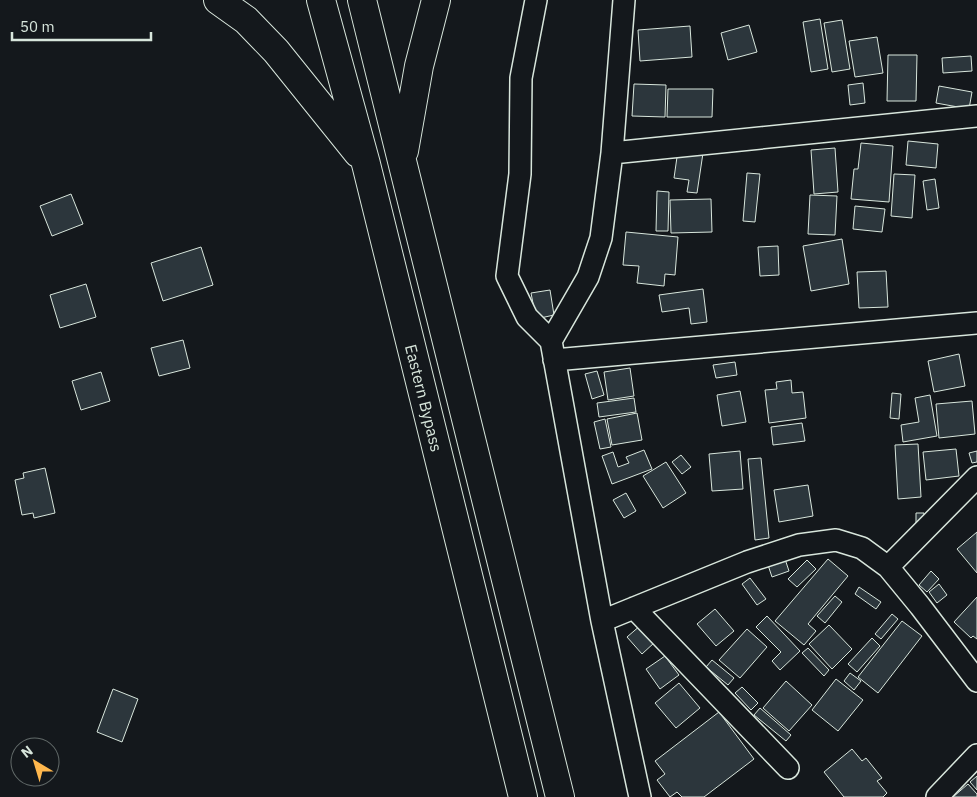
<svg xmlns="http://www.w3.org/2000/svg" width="977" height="797" font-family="'IBM Plex Sans',sans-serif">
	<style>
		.building { fill: #2c363c; stroke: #d8e6dc }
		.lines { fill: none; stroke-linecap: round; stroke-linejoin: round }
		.minor-casing { stroke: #d8e6dc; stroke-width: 24 }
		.highway-casing { stroke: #d8e6dc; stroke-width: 30 }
		.minor { stroke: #14181c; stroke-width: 21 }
		.highway { stroke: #14181c; stroke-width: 28 }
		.labels { text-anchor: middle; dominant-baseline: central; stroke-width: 4; stroke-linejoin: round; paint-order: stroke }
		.street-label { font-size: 16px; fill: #d8e6dc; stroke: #14181c }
	</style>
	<rect width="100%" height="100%" fill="#14181c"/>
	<!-- building -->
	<path class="building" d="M820 19 828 69 811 72 803 22Z
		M842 20 850 69 832 72 824 23Z
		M749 25 757 52 728 60 721 33Z
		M690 26 692 57 640 61 638 30Z
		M877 37 883 73 855 77 849 41Z
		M888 55H917L916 101H887Z
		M971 56 972 71 943 73 942 58Z
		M863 83 865 103 850 105 848 85Z
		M634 84 666 85 665 117 632 116Z
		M939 86 972 92 969 109 936 103Z
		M668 89H713L712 117H667Z
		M908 141 938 144 936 168 906 165Z
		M861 143 893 146 889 202 851 199 854 169H858Z
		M835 148 838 192 814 194 811 150Z
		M678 150 703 153 697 193 687 192 689 180 674 178Z
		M747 173 760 174 755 222 743 221Z
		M894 174 915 175 912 218 891 216Z
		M935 179 939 208 927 210 923 181Z
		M657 191 669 192 668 231H656Z
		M71 194 83 224 52 236 40 206Z
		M810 195 837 196 835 235 808 234Z
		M711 199 712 232 671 233 670 200Z
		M855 206 885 209 882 232 853 229Z
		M626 232 678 237 675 275 665 274 664 286 637 283 639 266 623 265Z
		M842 239 849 284 811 291 803 246Z
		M778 246 779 275 760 276 758 247Z
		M201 247 213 285 163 301 151 263Z
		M886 271 888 307 859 308 857 272Z
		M86 284 96 317 60 328 50 295Z
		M703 289 707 322 691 324 689 308 662 312 659 295Z
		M550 290 554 315 536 319 531 293Z
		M183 340 190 368 159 376 151 348Z
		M959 354 965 386 934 392 928 361Z
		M735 362 737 375 716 378 713 365Z
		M630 368 634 396 608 400 604 372Z
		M597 371 604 395 592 399 585 374Z
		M101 372 110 401 81 410 72 381Z
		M791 380 792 393 803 392 806 418 769 423 765 390 777 389 776 382Z
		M740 391 746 422 722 426 717 395Z
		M892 393 901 394 899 419 890 418Z
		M930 395 937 436 903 442 901 425 919 422 915 398Z
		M634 398 636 412 599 417 597 403Z
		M972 401 975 434 939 438 936 404Z
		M637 413 642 440 612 445 607 419Z
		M605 419 611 447 600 449 594 422Z
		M802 423 805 441 773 445 771 427Z
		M918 444 921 497 898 499 895 445Z
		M956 449 959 476 926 480 923 452Z
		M644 450 652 469 612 484 602 456 613 452 618 467 629 463 626 457Z
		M740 451 743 489 712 491 709 454Z
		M977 451V462L972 463 969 453Z
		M681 455 691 467 682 474 672 462Z
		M761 458 769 538 755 540 748 459Z
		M666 462 686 493 663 508 643 476Z
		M45 468 55 513 34 518 33 513 22 515 15 480 24 478 23 473Z
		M808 485 813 516 779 522 774 490Z
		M626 493 636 511 624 518 613 500Z
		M916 513H924V523H916Z
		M977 532V573L957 549Z
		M785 559 789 571 772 577 768 565Z
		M828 559 848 576 808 624 816 631 804 645 775 621Z
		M807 560 816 569 797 587 788 579Z
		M931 571 939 579 927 592 919 585Z
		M750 578 766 599 757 605 742 584Z
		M939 584 947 595 937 603 929 592Z
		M859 587 881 602 876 609 855 594Z
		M835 596 842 602 825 623 817 616Z
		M977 597V639L973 636 971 638 954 622Z
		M715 609 734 631 716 646 697 624Z
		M892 614 898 619 881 639 875 634Z
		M767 616 800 651 780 670 772 661 781 652 756 627Z
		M902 621 922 636 878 693 858 677Z
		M641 625 655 642 642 654 627 637Z
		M829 625 852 649 832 669 809 644Z
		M747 629 767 647 740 678 719 660Z
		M872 638 880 646 857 672 848 664Z
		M808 648 829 670 824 676 802 653Z
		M665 656 679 675 660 689 646 669Z
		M712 660 734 678 728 685 706 667Z
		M850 673 861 681 854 690 844 681Z
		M836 679 863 700 838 731 812 710Z
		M786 681 812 705 789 731 763 708Z
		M679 683 700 708 676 728 655 703Z
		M742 687 758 703 751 710 735 693Z
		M113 689 138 699 122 742 97 732Z
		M760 708 791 735 786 741 754 715Z
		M719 712 754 759 704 797H682L677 792 670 797 657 780 665 774 655 761Z
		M852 749 862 761 866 758 882 778 877 781 887 793 883 797H844L824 772Z
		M977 776V790L970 782Z
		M968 784 977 794V797H953Z"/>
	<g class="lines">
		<defs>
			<path id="minor" d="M536 0 521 78 520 174 507 276 527 317 551 341 602 621 640 797
				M612 153 977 116
				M551 341 588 277 601 238 612 153 624 0
				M554 360 977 323
				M888 567 977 477
				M634 608 788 768
				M602 621 747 562 799 545 836 540 862 548 888 567 920 606 977 681
				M937 797 977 755"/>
			<path id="highway" d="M218 0 246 20 276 51 358 153
				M321 0 366 164 523 797
				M362 0 560 797
				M404 151 419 66 436 0"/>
		</defs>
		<!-- minor casing -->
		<use href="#minor" class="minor-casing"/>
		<!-- highway casing -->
		<use href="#highway" class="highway-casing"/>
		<!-- minor -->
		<use href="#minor" class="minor"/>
		<!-- highway -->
		<use href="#highway" class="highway"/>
	</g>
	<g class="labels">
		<!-- street labels -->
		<g class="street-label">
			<text transform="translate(424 398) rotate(76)">Eastern Bypass</text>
		</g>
	</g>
	<!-- north arrow -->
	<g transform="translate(35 762) rotate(322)"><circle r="24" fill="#14181c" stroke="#626a69"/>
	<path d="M0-4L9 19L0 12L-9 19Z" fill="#ffb74d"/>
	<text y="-8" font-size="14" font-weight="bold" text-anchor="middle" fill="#d8e6dc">N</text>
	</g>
	<!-- scale -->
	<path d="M12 32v8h139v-8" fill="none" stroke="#d8e6dc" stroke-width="2.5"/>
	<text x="20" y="32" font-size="15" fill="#d8e6dc" stroke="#14181c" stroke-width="4" paint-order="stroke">50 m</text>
</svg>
